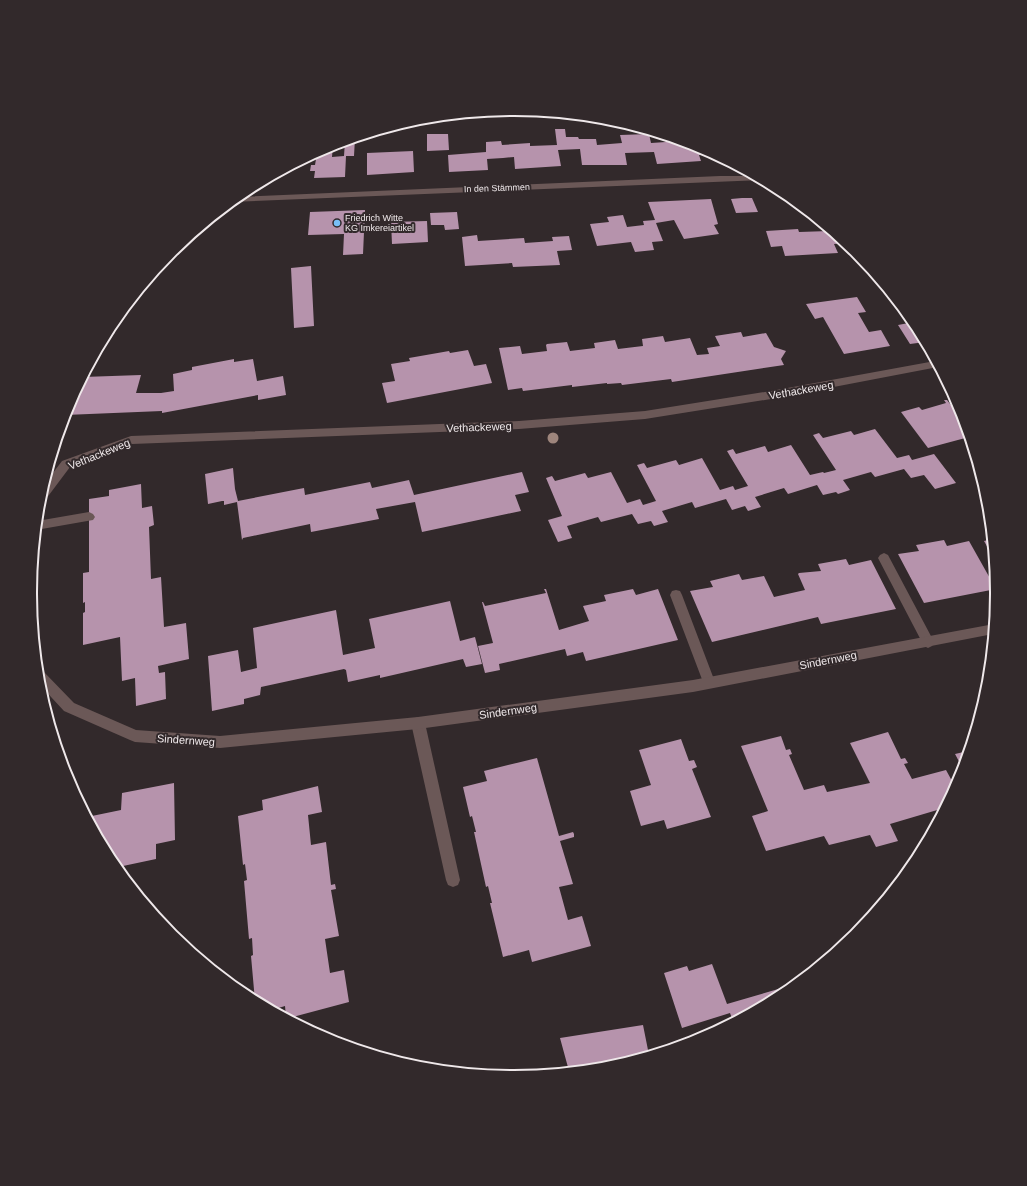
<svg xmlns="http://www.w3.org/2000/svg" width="1027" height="1186" font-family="Helvetica,sans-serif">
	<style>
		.building { fill: #b693ac }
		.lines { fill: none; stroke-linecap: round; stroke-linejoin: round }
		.lane { fill: #6b5857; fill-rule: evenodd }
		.street { fill: #6b5857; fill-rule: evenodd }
		.tree { fill: #9e857c }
		.poi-dot { fill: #78bff7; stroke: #32292b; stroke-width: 1.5 }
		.labels { text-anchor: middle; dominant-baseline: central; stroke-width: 4; stroke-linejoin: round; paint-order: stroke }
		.far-street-label { font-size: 9px; fill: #efe8ea; stroke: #32292b }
		.far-poi-label { font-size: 9px; fill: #efe8ea; stroke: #32292b; text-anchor: start }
		.street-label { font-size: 11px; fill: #efe8ea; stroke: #32292b }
		.rim { fill: none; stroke: #efe8ea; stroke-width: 2 }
	</style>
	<rect width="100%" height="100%" fill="#32292b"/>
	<!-- building -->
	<path class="building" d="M555 129H565L566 137H578L579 139H596L597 145 622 143 620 135 649 134 651 143 681 141 699 146 714 155H699L701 161 657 164 654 152 625 153 627 165H582L580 149 558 150 561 166 515 169 514 157 503 158 487 159 488 170 449 172 448 155 486 152V142L501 141 502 145 530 143V146L557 145Z
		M427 134H448L449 150 427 151Z
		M355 138 354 156H346L345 177 314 178 315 171H310L311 165H315L317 153 333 145 332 157 344 156 345 141Z
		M413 151 414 172 367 175V153Z
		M742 198H752L758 212 736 213 731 199Z
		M711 199 718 224 714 225 719 234 684 239 674 220 656 223 663 241 652 242 654 250 635 252 631 242 597 246 590 224 609 222 607 217 623 215 627 227 644 225 643 221 655 220 648 202Z
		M365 210 363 254 343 255 344 234 308 235 310 212Z
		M457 212 459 229 445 230 444 225H431L430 213Z
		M427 221 428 242 392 244 391 222Z
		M828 228 846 243 834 244 838 253 785 256 782 246 771 247 766 231 798 229 799 232 829 231Z
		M477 235 478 241 524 238 525 243 553 241 552 237 569 236 572 250 557 251 560 265 513 267 512 263 465 266 462 237Z
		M311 266 314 326 294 328 291 268Z
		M857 297 866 312 858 313 869 332 881 330 890 346 844 354 823 317 815 319 806 304Z
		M120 314 114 334H106L112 324Z
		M914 322 916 325 925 342 910 344 898 325Z
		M741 332 743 337 766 333 774 347 786 351 781 359 784 365 672 382 671 379 622 385 621 383 607 384V383L572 387V385L523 391 522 388 508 390 499 348 520 346 522 354 547 351 546 345 547 344 567 342 570 351 595 348 594 343 615 340 618 349 643 346 642 339 663 336 665 342 690 338 697 355 709 354 707 348 720 346 715 336Z
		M468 350 474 366 486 364 492 383 387 403 382 383 395 381 391 364 410 361 409 358 449 351 450 353Z
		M234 359V362L253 359 257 381 283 376 286 395 258 400V395L162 413V411L65 415 67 408 83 377 141 375 136 393H161L174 391 173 374 192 370V367Z
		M944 400H947L964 422 969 437 928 448 901 412 919 407 922 410 946 403Z
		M875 429 897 458 909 455 912 460 934 454 956 483 935 489 924 475 911 478 904 469 875 477 871 472 843 480 850 490 838 494 836 492 823 495 817 485 788 494 784 488 755 497 761 507 748 511 745 506 732 510 726 499 695 508 692 502 662 511 668 522 654 526 651 521 638 524 632 514 601 522 598 517 567 526 572 538 558 542 548 520 562 516 546 478 552 476 555 481 585 473 588 478 611 472 627 503 640 499 643 505 656 501 637 465 644 463 647 468 676 460 679 465 702 458 720 490 733 486 735 490 748 486 727 451 733 449 736 454 765 446 768 452 791 445 810 475 823 472 824 473 836 470 813 435 819 433 823 438 851 431 854 435Z
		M233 468 235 489 238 501 304 488 305 495 370 482 372 488 409 480 414 495 522 472 529 492 515 495 521 511 422 532 415 502 376 509 379 519 311 532 310 524 243 538 242 540 237 502 224 505V501H222L208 504 205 474Z
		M141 484 142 508 152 506 154 525 149 527 151 579 161 577 164 627 186 623 189 659 158 666 159 673 165 672 166 699 136 706 135 678 122 681 120 637 83 645V613L85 612V602L83 603V573L89 572V499L109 496V490Z
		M992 539 993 557 984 541Z
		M944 540 947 546 969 541 996 589 924 603 898 554 919 551 916 545Z
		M846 559 849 565 871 560 896 609 821 624 818 617 712 642 690 591 713 587 710 581 739 574 742 580 764 576 774 597 805 590 798 574 799 573 821 571 818 564Z
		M544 589H546L559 630 589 621 583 606 606 601 604 595 633 589 636 595 658 589 678 640 586 661 583 652 567 656 565 649 499 664 500 670 485 673 478 646 493 643 482 602H483L485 606 546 593Z
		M450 601 460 641 475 637 482 664 466 667 463 659 380 678V675L348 682 346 670 344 669 261 687 260 695 244 699V704L212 711 208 656 238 650 241 672 257 668 253 628 336 610 343 655 375 648 369 619Z
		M888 732 901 759 905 758 908 763 904 764 912 779 946 770 952 781H959L944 808 890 824 898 841 876 847 870 835 829 845 824 836 766 851 752 816 768 811 741 746 781 736 786 750 790 749 792 754 789 755 804 790 824 785 827 792 870 783 850 743Z
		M681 739 689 761 694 760 697 767 692 769 711 817 667 829 664 820 641 826 630 791 651 785 639 750Z
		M968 751 963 769 955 754Z
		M537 758 559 836 573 832 574 834V837L560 841 573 884 559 887 568 920 582 916 591 946 532 962 529 950 503 957 490 903H492L488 886 486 887 474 832H476L472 816 470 817 463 787 487 781 484 771Z
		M174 783 175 840 156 844V859L123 866V875L111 861 87 817 121 810 122 793Z
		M318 786 322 812 308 815 311 845 326 842 331 885 335 884 336 889 331 890 339 936 325 939 330 973 344 970 349 1002 289 1018 286 1017 285 1006 272 1010 255 1001 251 956 253 955 252 938 249 939 244 881 247 880 245 864 243 865 238 816 263 810 262 800Z
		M712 964 727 1004 792 985 793 986 782 995 733 1021 730 1013 682 1028 664 973 687 966 689 971Z
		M643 1025 649 1055 608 1067 569 1071 560 1038Z"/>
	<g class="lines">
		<!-- lane -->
		<path class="lane" d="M89 512 93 514 95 517 93 520 36 530 37 521Z
			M884 553 888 555 932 638 934 642 932 646 928 648 924 646 878 558 880 555Z
			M676 590 680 591 682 595 715 682 714 686 709 688 704 686 703 682 670 595 672 591Z
			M418 717 423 719 425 723 460 880 458 885 453 887 448 885 446 880 411 723 413 719Z"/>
		<!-- street -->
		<path class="street" d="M720 176H755L762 180 231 202 237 197Z
			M935 361 938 367 771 399 645 419 519 429 132 444 70 467 43 503 39 504 43 486 62 461 131 436 519 421 645 411 771 391Z
			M994 624 993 634 693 692 418 729 220 748 135 742 130 740 64 711 39 684 37 668 42 670 74 703 136 730 220 736 418 717 693 680Z"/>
	</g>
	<!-- trees -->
	<circle class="tree" cx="553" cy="438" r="5.5"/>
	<!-- markers -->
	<circle class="poi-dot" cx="337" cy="223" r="4"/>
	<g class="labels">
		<!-- far-street labels -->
		<g class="far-street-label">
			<text transform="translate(497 188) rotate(-2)">In den Stämmen</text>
		</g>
		<!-- far-poi labels -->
		<g class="far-poi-label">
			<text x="345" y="218">Friedrich Witte<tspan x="345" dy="10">KG Imkereiartikel</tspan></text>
		</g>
		<!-- street labels -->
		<g class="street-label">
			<text transform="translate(801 390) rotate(-10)">Vethackeweg</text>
			<text transform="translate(479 427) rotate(-2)">Vethackeweg</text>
			<text transform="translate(99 454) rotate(-22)">Vethackeweg</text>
			<text transform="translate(828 660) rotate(-11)">Sindernweg</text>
			<text transform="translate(508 711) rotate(-8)">Sindernweg</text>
			<text transform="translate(186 740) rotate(4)">Sindernweg</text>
		</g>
	</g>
	<!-- crop -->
	<path d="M0 0H1027V1186H0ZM513 116H514A476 476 0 0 1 990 592V594A476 476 0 0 1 514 1070H513A476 476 0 0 1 37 594V592A476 476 0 0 1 513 116Z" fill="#32292b" fill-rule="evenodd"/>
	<path class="rim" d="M513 116H514A476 476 0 0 1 990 592V594A476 476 0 0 1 514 1070H513A476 476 0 0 1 37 594V592A476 476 0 0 1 513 116Z"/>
</svg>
